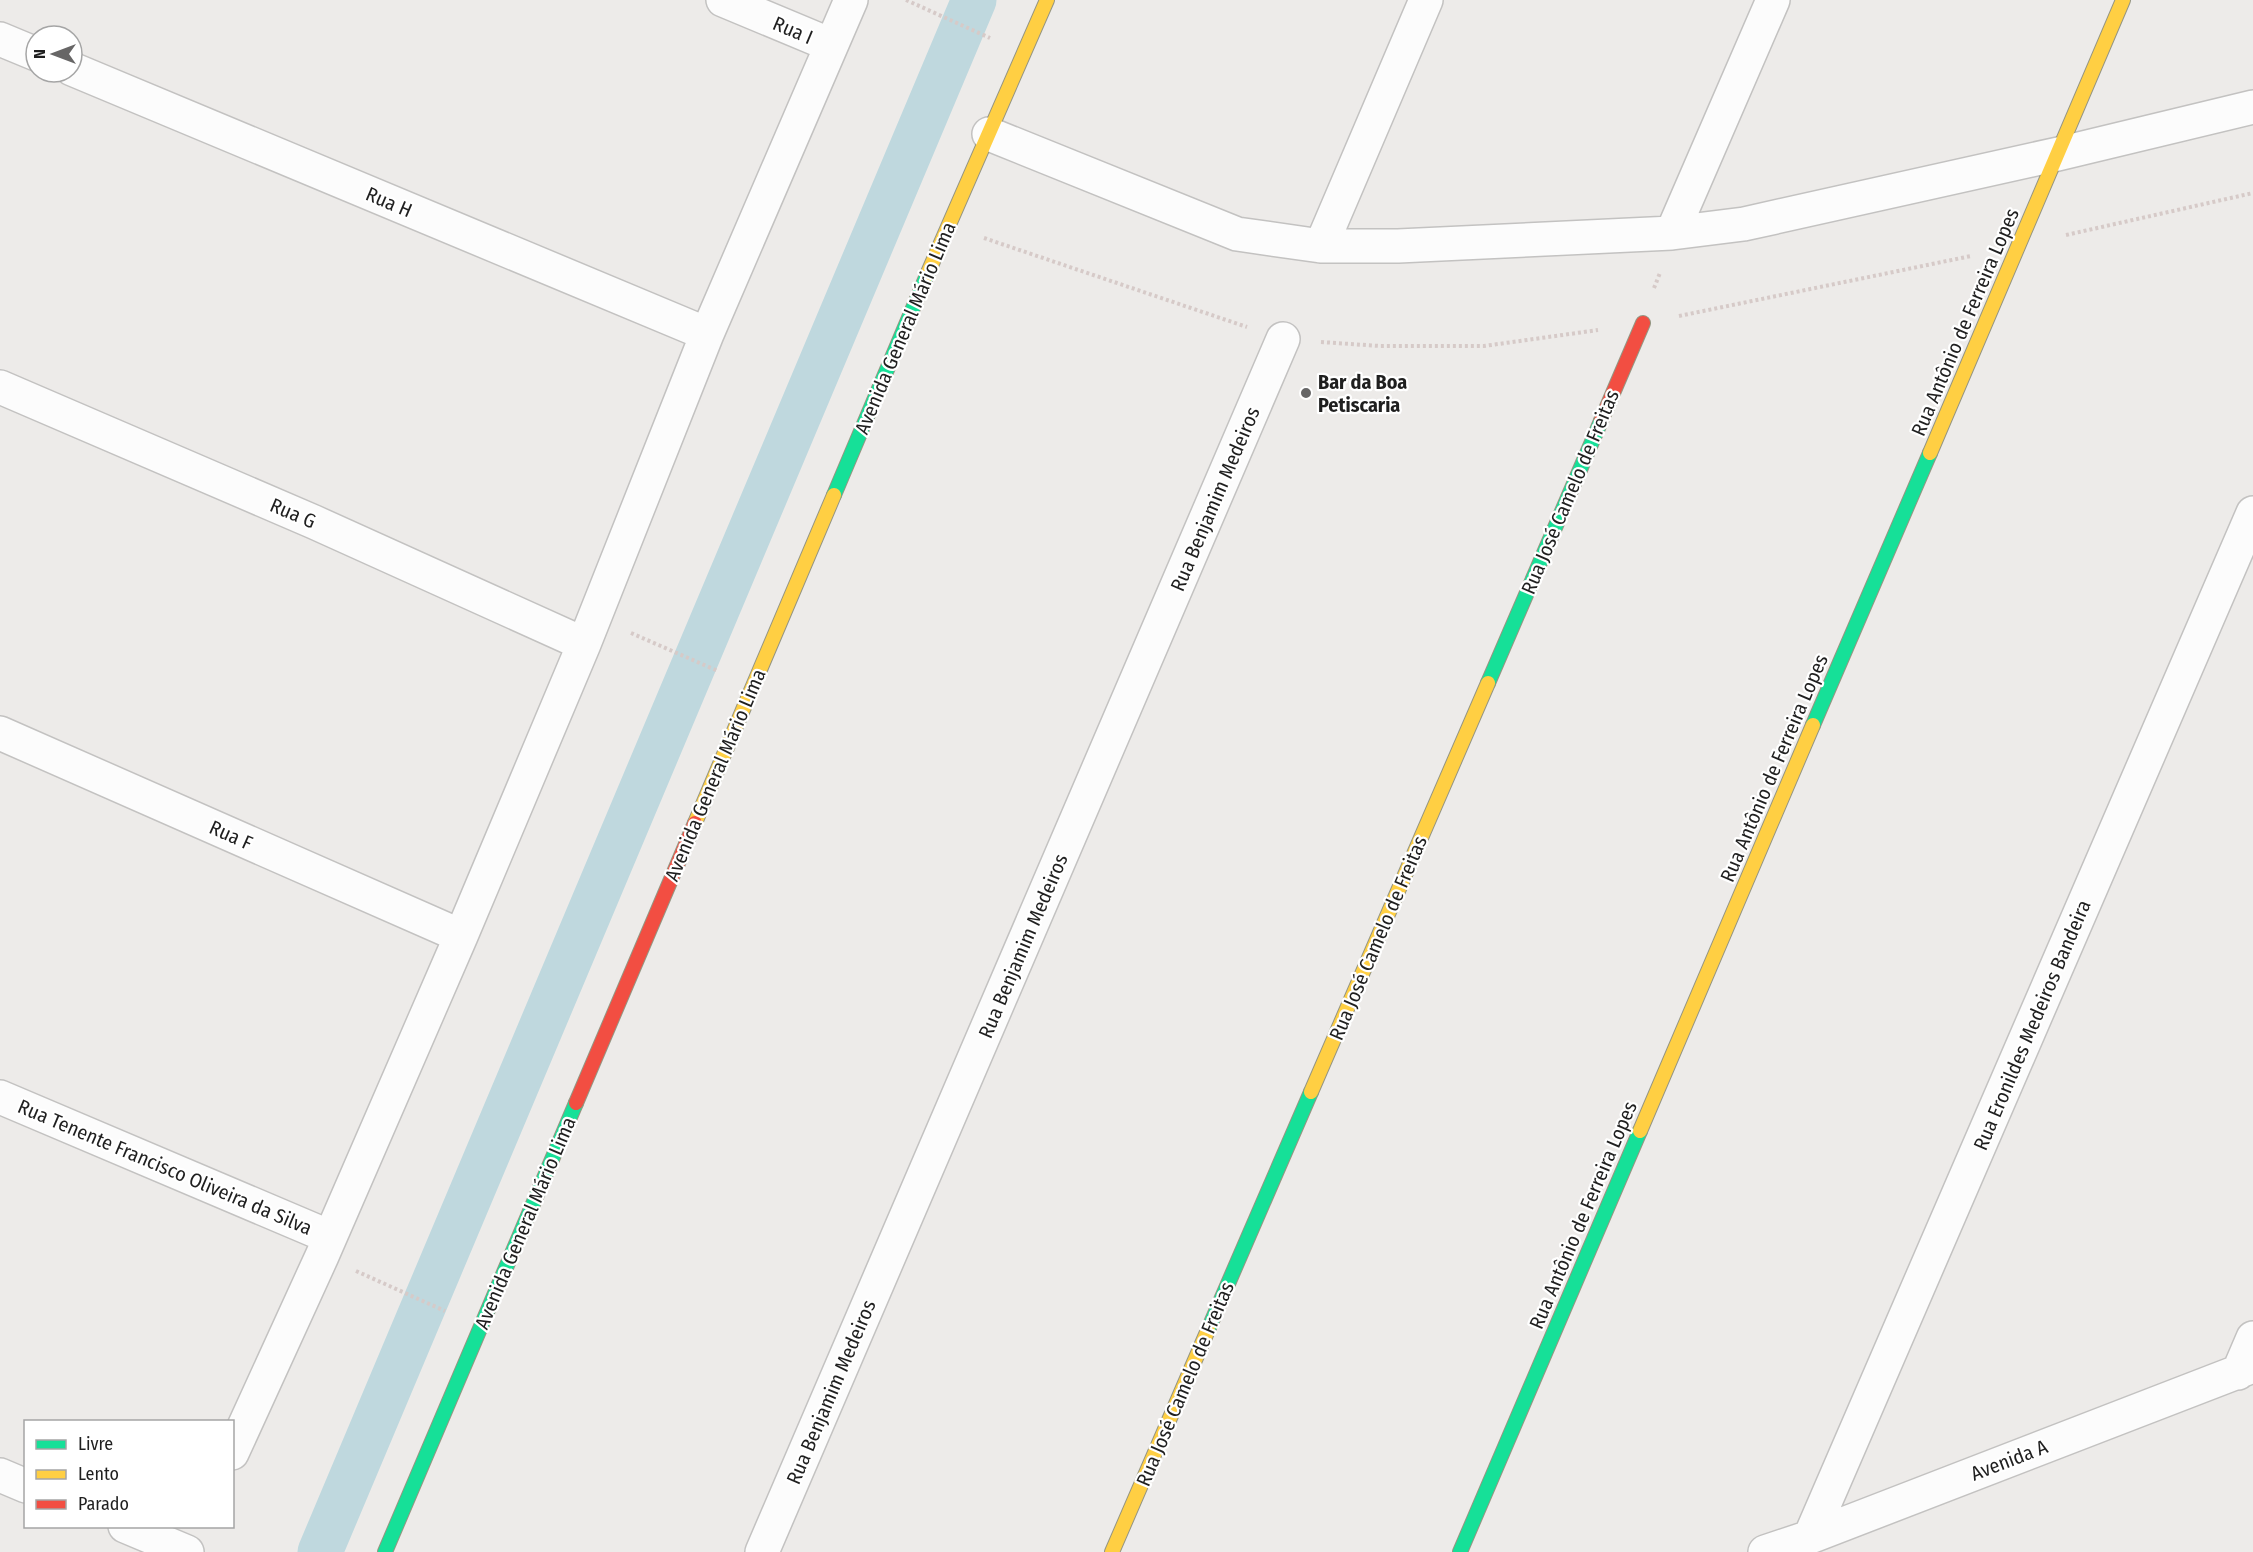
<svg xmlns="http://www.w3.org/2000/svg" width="2253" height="1552" font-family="'Fira Sans Condensed',sans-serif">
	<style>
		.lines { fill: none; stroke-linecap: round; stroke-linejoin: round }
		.canal { stroke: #bfd8de; stroke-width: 45 }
		.street-casing { stroke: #c3c2c1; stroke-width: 36 }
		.fast-casing { stroke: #959582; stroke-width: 16 }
		.slow-casing { stroke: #959582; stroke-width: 16 }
		.jam-casing { stroke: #959582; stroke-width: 16 }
		.path { stroke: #d6cac8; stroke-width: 4; stroke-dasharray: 3 3; stroke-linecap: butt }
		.street { stroke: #fcfcfc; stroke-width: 33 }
		.fast { stroke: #16e098; stroke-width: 14 }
		.slow { stroke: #ffcf43; stroke-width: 14 }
		.jam { stroke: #f24e42; stroke-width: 14 }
		.poi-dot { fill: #676666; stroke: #fff; stroke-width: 2 }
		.labels { text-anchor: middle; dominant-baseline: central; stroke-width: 4.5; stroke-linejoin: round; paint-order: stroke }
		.street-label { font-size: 20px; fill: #1f1f1f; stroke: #fff }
		.poi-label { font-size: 20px; font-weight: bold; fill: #1f1f1f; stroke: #fff; text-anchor: start }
	</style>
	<rect width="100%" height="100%" fill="#edebe9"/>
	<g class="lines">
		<!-- canal -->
		<path class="canal" d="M320 1552 974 0"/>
		<defs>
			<path id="street" d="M723 0 831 45
				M0 39 36 54
				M72 69 707 334
				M989 134 1237 234 1321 246H1398L1672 233 1744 224 2058 154 2253 107
				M1672 233 1773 0
				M1321 246 1426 0
				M0 387 314 522 584 644
				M0 733 461 936
				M0 1097 330 1237
				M2238 1373 2253 1338
				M232 1453 322 1256 461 936 584 644 707 334 851 0
				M0 1475 26 1486
				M125 1526 187 1552
				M1810 1537 2253 513
				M762 1552 1283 339
				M1765 1552 1810 1537 2253 1366"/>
			<path id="fast" d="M834 495 927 275
				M1488 683 1601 421
				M1813 725 1930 453
				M1208 1330 1311 1092
				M385 1552 576 1103
				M1460 1552 1640 1131"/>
			<path id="slow" d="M927 275 1047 0
				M1930 453 2123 0
				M695 823 834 495
				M1311 1092 1488 683
				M1640 1131 1813 725
				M1112 1552 1208 1330"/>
			<path id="jam" d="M1601 421 1643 323
				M576 1103 695 823"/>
		</defs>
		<!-- street casing -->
		<use href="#street" class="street-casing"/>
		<!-- fast casing -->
		<use href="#fast" class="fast-casing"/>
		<!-- slow casing -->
		<use href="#slow" class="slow-casing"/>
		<!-- jam casing -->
		<use href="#jam" class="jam-casing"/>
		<!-- path -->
		<path class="path" d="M906 0 990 38
			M2066 235 2253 193
			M984 238 1247 327
			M1654 288 1660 273
			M1679 316 1971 256
			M1321 342 1380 346H1484L1598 330
			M631 633 718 671
			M356 1271 445 1311"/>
		<!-- street -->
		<use href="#street" class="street"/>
		<!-- fast -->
		<use href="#fast" class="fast"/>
		<!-- slow -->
		<use href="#slow" class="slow"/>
		<!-- jam -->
		<use href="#jam" class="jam"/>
	</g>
	<!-- markers -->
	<circle class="poi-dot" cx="1306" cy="393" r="6"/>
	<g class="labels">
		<!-- street labels -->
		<g class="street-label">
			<text transform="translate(793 30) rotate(23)">Rua I</text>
			<text transform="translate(389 202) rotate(23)">Rua H</text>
			<text transform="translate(1965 322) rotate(-67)">Rua Antônio de Ferreira Lopes</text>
			<text transform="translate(905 328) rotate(-67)">Avenida General Mário Lima</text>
			<text transform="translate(1570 492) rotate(-67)">Rua José Camelo de Freitas</text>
			<text transform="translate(1215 499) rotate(-67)">Rua Benjamim Medeiros</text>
			<text transform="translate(293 513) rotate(23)">Rua G</text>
			<text transform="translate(1774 768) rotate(-67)">Rua Antônio de Ferreira Lopes</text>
			<text transform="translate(715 775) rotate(-67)">Avenida General Mário Lima</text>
			<text transform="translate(231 835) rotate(24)">Rua F</text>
			<text transform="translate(1378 938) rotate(-67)">Rua José Camelo de Freitas</text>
			<text transform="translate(1023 946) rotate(-67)">Rua Benjamim Medeiros</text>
			<text transform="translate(2032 1025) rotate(-67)">Rua Eronildes Medeiros Bandeira</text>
			<text transform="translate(165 1167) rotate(23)">Rua Tenente Francisco Oliveira da Silva</text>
			<text transform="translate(1583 1215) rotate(-67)">Rua Antônio de Ferreira Lopes</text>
			<text transform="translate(525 1223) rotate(-67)">Avenida General Mário Lima</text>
			<text transform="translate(1185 1384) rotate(-67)">Rua José Camelo de Freitas</text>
			<text transform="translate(831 1392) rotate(-67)">Rua Benjamim Medeiros</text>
			<text transform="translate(2009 1460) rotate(-21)">Avenida A</text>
		</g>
		<!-- poi labels -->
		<g class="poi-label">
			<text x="1318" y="382">Bar da Boa<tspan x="1318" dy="23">Petiscaria</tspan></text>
		</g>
	</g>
	<!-- legend -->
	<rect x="24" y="1420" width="210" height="108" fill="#ffffff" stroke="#a5a5a5" stroke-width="1.5"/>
	<rect x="36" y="1440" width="30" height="9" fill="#16e098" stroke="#a5a5a5" stroke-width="1.5"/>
	<text x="78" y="1450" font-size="18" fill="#1f1f1f">Livre</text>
	<rect x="36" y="1470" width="30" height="9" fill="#ffcf43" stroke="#a5a5a5" stroke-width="1.5"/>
	<text x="78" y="1480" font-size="18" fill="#1f1f1f">Lento</text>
	<rect x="36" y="1500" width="30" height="9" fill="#f24e42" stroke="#a5a5a5" stroke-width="1.5"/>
	<text x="78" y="1510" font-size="18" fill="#1f1f1f">Parado</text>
	<!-- north arrow -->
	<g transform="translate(54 54) rotate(270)"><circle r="28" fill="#ffffff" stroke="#a5a5a5" stroke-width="1.5"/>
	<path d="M0-4.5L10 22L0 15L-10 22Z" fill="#676666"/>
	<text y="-9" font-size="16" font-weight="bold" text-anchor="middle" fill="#1f1f1f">N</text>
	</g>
</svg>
